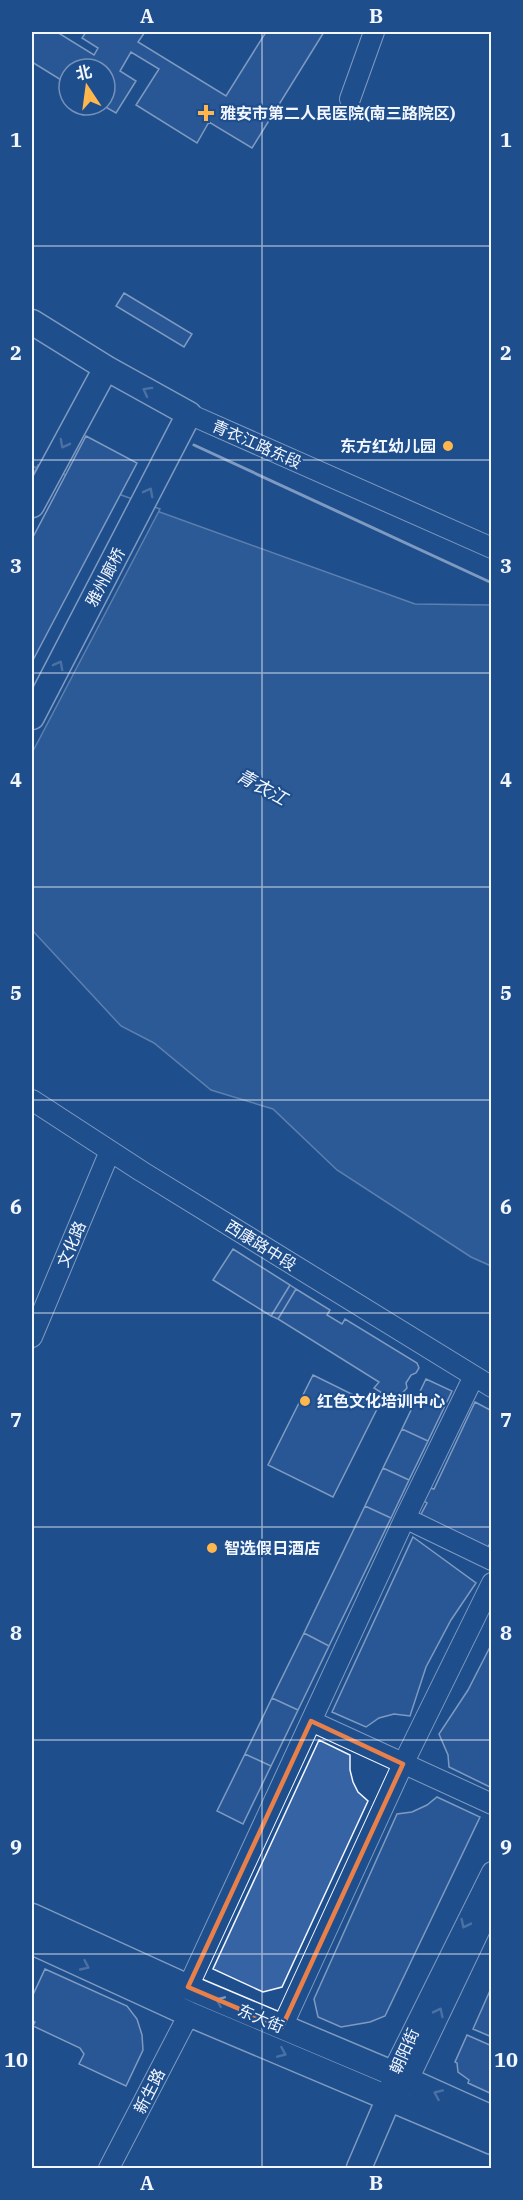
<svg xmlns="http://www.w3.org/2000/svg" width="523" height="2200" font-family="'IBM Plex Serif','Noto Sans SC',serif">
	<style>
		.water { fill: #3b69a3; stroke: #a8bbd7; stroke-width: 1.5 }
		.pier { fill: #1f4e8c; stroke: #a8bbd7; stroke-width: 1.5 }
		.building { fill: #3563a3; stroke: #f2f6ff; stroke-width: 1.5 }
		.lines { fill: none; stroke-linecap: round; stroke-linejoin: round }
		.minor-casing { stroke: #f2f6ff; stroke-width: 22 }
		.major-casing { stroke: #f2f6ff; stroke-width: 27 }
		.minor { stroke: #1f4e8c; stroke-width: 20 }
		.major { stroke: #1f4e8c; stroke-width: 24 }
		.wall { stroke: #f2f6ff; stroke-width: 3 }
		.oneway { stroke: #7e9ac0 }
		.marked { fill: none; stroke: #ea8049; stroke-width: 4.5; stroke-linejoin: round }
		.grid { fill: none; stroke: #f2f6ff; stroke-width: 1.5; stroke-opacity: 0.55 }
		.poi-dot { fill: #ffb74d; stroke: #1f4e8c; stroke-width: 2 }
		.labels { text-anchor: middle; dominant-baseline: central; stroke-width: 4.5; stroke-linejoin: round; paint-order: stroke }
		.poi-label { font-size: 16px; font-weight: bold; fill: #f2f6ff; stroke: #1f4e8c; text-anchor: start }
		.street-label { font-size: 16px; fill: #f2f6ff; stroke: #1f4e8c }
		.water-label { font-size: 18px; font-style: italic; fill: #f2f6ff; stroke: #1f4e8c }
		.neatline { fill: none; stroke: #f2f6ff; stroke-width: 2 }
		.grid-label { font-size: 20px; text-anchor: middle; font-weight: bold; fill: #f2f6ff }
	</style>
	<rect width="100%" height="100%" fill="#1f4e8c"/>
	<!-- water -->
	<path class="water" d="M32 466 415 604 491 605V1266L471 1257 337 1170 273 1109 211 1090 154 1043 121 1026 32 930Z"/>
	<!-- pier -->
	<path class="pier" d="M38 465 160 509 32 753V477Z"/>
	<!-- building -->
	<path class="building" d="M32 32H57L94 55 98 48 82 38 86 32H145L138 42 226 96 266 32H324L252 148 209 122 197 143 136 105 159 69 131 52 120 71 136 81 116 113 102 105H105V69H69V85L32 62Z
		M124 293 192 334 184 347 116 306Z
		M86 436 137 463 32 662V539Z
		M233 1249 290 1285 271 1316 213 1280Z
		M290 1285 296 1289 278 1319 271 1316Z
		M296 1289 330 1310 327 1315 342 1324 345 1319 417 1363 419 1368 416 1373 411 1375 406 1383 407 1388 395 1401 374 1388 379 1382 278 1319Z
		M313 1375 378 1407 333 1497 268 1465Z
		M426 1379 452 1391 428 1441 402 1429Z
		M475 1402 492 1411V1539L486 1551 419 1518 427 1503 424 1501 430 1488 434 1489Z
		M402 1429 428 1441 409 1480 383 1468Z
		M383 1468 409 1480 391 1518 365 1506Z
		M365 1506 391 1518 329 1646 304 1633Z
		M413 1537 476 1583 451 1620 426 1667 410 1716 394 1714 379 1718 366 1727 332 1712Z
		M304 1633 329 1646 298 1710 272 1698Z
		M492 1643V1788L449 1767 448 1755 439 1734 468 1690Z
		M272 1698 298 1710 271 1766 245 1754Z
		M319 1740 350 1755V1770L353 1782 358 1792 368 1801 282 1987 263 1992 213 1969Z
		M245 1754 271 1766 243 1824 217 1811Z
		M437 1797 480 1817 385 2016 370 2022 341 2027 318 2017 314 1999 397 1814 412 1812 427 1805Z
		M45 1969 127 2006 137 2019 142 2035 143 2050 126 2086 79 2064 84 2054 80 2048 33 2026 35 2022 32 2020V1997Z
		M492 1986V2037L473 2029Z
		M467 2035 492 2046V2094L468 2083 469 2080 458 2072 457 2063 455 2062Z"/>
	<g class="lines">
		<defs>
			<path id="minor" d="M350 99 374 32
				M189 414 492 548
				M32 1100 141 1171 492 1387
				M32 1337 110 1151
				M405 1518 492 1560
				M311 1721 492 1804
				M188 1987 405 1518 474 1376
				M282 2027 403 1764 492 1583
				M391 2086 392 2073 492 1872
				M397 2090 408 2080 492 1904
				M109 2168 189 2014"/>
			<path id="major" d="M32 322 106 368 189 414 32 717
				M32 505 106 368
				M32 1916 188 1987 392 2073 492 2118
				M32 1942 189 2014 492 2142
				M359 2168 389 2098"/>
		</defs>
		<!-- minor casing -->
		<use href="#minor" class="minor-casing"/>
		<!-- major casing -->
		<use href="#major" class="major-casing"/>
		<!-- minor -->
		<use href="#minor" class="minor"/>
		<!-- major -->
		<use href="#major" class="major"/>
		<!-- wall -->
		<path class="wall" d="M194 445 492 583"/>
	</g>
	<!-- one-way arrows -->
	<defs><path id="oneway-chevron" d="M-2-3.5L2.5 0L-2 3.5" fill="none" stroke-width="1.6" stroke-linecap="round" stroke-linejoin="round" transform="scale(1.5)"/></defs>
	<g class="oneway">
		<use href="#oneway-chevron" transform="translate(147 391) rotate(-151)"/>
		<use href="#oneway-chevron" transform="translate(64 444) rotate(118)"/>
		<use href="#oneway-chevron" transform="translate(149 492) rotate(-62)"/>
		<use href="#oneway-chevron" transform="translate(59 665) rotate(-62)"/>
		<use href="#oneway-chevron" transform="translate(465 1924) rotate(116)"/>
		<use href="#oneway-chevron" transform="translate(85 1966) rotate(25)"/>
		<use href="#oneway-chevron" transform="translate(220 2001) rotate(-157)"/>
		<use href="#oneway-chevron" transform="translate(439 2012) rotate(-64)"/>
		<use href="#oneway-chevron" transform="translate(282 2053) rotate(23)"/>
		<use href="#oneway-chevron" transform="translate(438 2094) rotate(-156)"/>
	</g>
	<!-- marked area -->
	<path d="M0 0H523V2200H0ZM311 1721 403 1764 282 2027 188 1987Z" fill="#1f4e8c" fill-opacity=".55" fill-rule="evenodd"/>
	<path class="marked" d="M311 1721 403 1764 282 2027 188 1987Z"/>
	<!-- grid -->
	<path class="grid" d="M262 32V2168M32 246H492M32 460H492M32 673H492M32 887H492M32 1100H492M32 1313H492M32 1527H492M32 1740H492M32 1954H492"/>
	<!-- markers -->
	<g class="poi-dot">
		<path d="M203 104h6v6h6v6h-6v6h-6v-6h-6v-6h6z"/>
		<circle cx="448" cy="446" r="6"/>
		<circle cx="305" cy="1401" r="6"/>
		<circle cx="212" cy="1548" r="6"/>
	</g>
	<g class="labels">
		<!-- poi labels -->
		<g class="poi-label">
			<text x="220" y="113">雅安市第二人民医院(南三路院区)</text>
			<text x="436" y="446" text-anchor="end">东方红幼儿园</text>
			<text x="317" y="1401">红色文化培训中心</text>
			<text x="224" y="1548">智选假日酒店</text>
		</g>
		<!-- street labels -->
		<g class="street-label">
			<text transform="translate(257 444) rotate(24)">青衣江路东段</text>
			<text transform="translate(105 577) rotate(-62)">雅州廊桥</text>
			<text transform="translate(71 1244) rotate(-67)">文化路</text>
			<text transform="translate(261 1245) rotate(32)">西康路中段</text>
			<text transform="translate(261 2018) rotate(23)">东大街</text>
			<text transform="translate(404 2051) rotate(-66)">朝阳街</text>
			<text transform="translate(149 2091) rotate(-63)">新生路</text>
		</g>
		<!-- water labels -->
		<g class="water-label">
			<text transform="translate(262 787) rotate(29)">青衣江</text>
		</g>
	</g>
	<!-- border -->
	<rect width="523" height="2200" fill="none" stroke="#1f4e8c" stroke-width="66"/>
	<!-- north arrow -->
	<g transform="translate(87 87) rotate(347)"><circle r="28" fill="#1f4e8c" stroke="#7391ba" stroke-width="1.5"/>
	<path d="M0-4.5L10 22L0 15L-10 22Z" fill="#ffb74d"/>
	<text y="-9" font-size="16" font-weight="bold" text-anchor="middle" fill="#f2f6ff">北</text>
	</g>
	<rect x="33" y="33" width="457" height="2134" class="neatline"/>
	<g class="grid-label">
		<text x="147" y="23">A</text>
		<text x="376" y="23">B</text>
		<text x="16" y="147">1</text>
		<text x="506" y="147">1</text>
		<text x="16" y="360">2</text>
		<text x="506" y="360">2</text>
		<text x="16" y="573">3</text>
		<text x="506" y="573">3</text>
		<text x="16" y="787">4</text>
		<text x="506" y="787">4</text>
		<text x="16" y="1000">5</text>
		<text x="506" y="1000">5</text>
		<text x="16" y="1214">6</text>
		<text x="506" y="1214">6</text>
		<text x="16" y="1427">7</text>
		<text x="506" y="1427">7</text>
		<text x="16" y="1640">8</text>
		<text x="506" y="1640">8</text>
		<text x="16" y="1854">9</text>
		<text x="506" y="1854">9</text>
		<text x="16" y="2067">10</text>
		<text x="506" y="2067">10</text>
		<text x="147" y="2190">A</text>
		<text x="376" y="2190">B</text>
	</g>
</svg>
